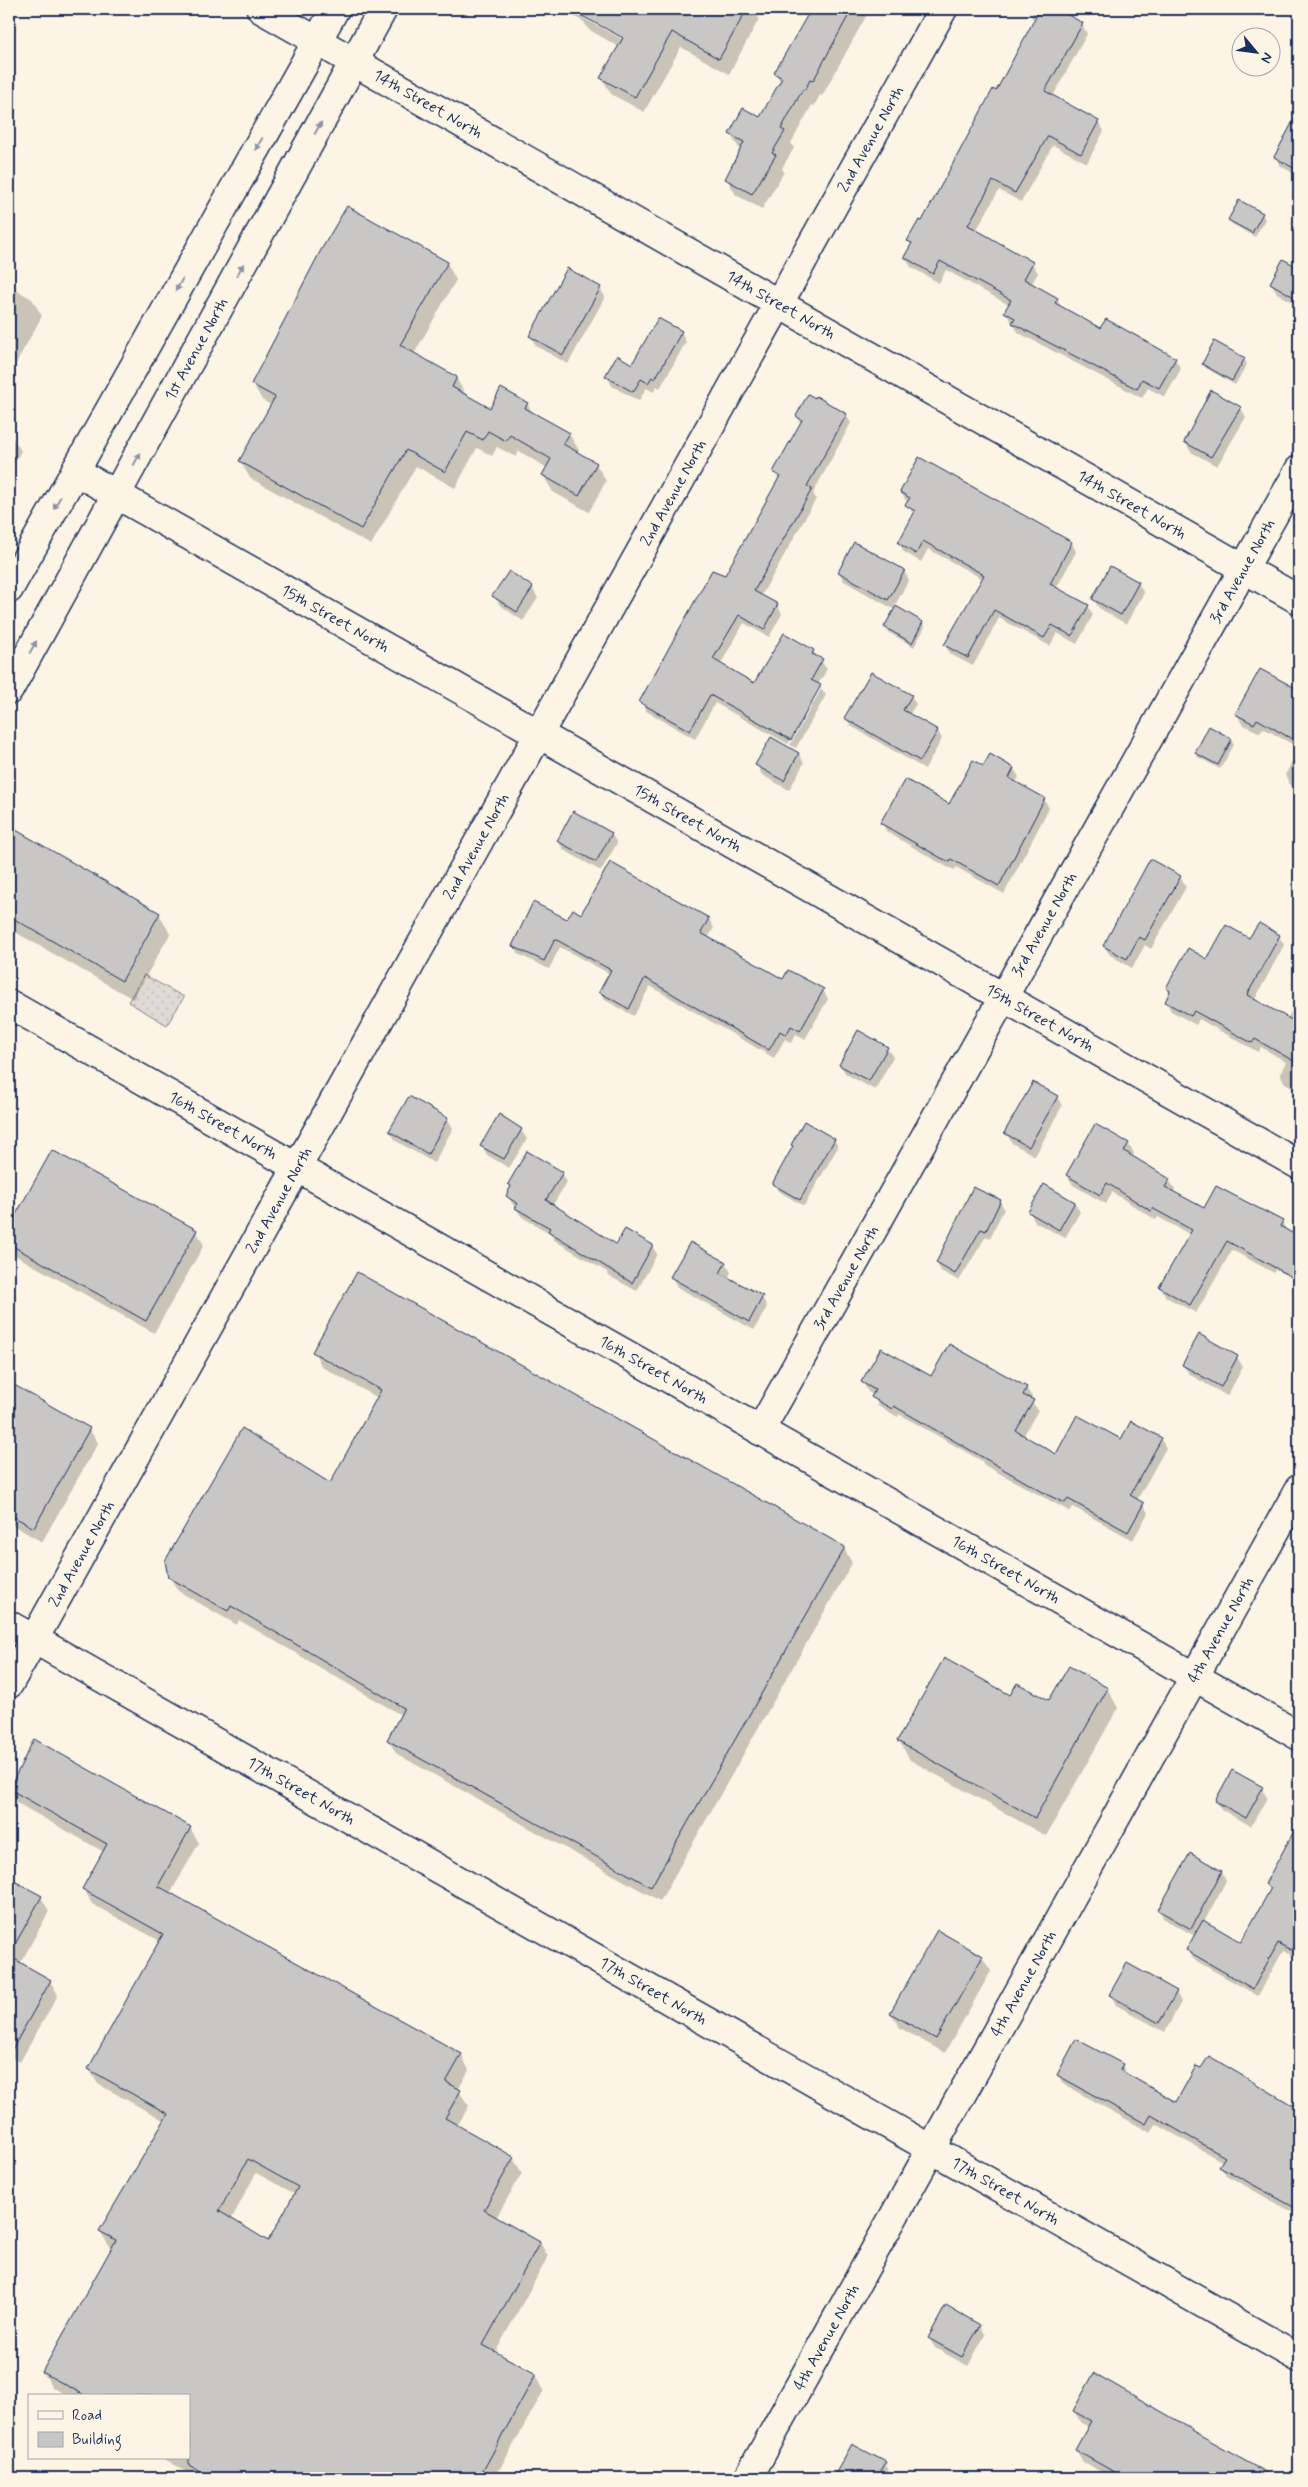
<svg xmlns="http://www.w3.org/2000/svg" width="1308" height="2487" font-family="Mynerve,sans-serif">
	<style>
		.park { fill: url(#park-dots); stroke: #7d8599 }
		.shadow { fill: #0003; fill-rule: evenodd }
		.building { fill: #c8c7c6; stroke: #1b2f5e; fill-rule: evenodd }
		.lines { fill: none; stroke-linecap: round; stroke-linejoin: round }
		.minor-casing { stroke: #1b2f5e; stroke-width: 31 }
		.tertiary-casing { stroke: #1b2f5e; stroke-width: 31 }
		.secondary-casing { stroke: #1b2f5e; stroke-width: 31 }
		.minor { stroke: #fcf5e5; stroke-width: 28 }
		.tertiary { stroke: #fcf5e5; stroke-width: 28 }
		.secondary { stroke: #fcf5e5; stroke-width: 28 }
		.oneway { fill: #8c92a2 }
		.labels { text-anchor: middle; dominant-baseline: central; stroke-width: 4; stroke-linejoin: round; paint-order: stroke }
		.street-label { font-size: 16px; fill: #1b2f5e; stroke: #fcf5e5 }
	</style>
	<defs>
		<pattern id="park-dots" width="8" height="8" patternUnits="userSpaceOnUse" patternTransform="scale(1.25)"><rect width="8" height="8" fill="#dfdbd4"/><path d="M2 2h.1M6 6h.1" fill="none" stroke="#bfbcb8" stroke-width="1.8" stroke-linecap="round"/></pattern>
	</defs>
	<rect width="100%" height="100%" fill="#fcf5e5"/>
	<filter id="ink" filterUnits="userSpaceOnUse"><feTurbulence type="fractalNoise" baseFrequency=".02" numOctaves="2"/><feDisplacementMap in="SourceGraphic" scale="10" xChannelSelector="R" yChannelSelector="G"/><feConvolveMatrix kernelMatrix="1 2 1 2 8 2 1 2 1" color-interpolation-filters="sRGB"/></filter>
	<g filter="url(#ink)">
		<!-- park -->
		<path class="park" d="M144 975 184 997 167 1025 128 1002Z"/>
		<!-- shadow -->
		<path class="shadow" d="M561 9H755L759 19 729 74 681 47 644 112 611 94 602 78 619 47 588 29 584 22ZM583 15 629 40 627 42 583 18Z
			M812 9H870L822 96 820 95 814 106 812 105 791 143 794 148 782 168 784 172 762 209 736 195 727 179 741 151 730 134 761 119 781 82 775 73Z
			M1035 9H1078L1072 19 1082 24 1087 34 1053 96 1098 121 1104 131 1087 163 1053 145 1021 202 999 190 976 231 1032 263 1038 273 1031 285 1057 299 1062 309 1101 330 1175 359 1181 369 1165 397 1148 388 1142 398 1019 333 1005 312 1009 305 946 270 939 283 911 267 905 257 912 246 909 240 922 223 997 92 1034 21 1031 16Z
			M1294 123 1299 126V177L1281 166 1275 157Z
			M1262 214 1265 219 1255 237 1232 224 1229 220Z
			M1284 261 1299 269V306L1277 293 1271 283Z
			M447 263 456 280 414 354 456 378 466 395 490 409 527 404 533 413 569 434 579 450 577 453 596 464 606 481 589 512 553 492 543 475 547 468 519 451 516 457 497 447 492 456 477 448 455 488 416 466 371 545 250 478 240 461 271 405 262 400 253 384Z
			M9 286 32 299 42 316 9 376Z
			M600 288 605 297 568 364 536 346 531 336Z
			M681 332 686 342 660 388 657 386 654 392 646 388 639 401 612 386 607 376 633 365Z
			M1244 359 1247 364 1235 385 1206 368 1203 364Z
			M9 408 13 415 9 422Z
			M1241 408 1246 417 1217 466 1191 452 1185 442Z
			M846 415 851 423 813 493 816 499 761 596 777 605 782 614 769 637 744 623 720 665 755 685 813 651 827 669 818 685 826 695 796 748 790 745 821 689H818L788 744 715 703 695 739 646 711 641 702 725 576 779 480 774 472 801 424 797 416Z
			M9 432 21 451 10 471 12 475 9 481Z
			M919 459 1072 543 1076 552 1056 589 1088 606 1093 615 1077 644 1057 633 1050 646 999 618 973 666 950 654 945 645 983 579 928 549 921 562 904 552 899 543 914 515 901 492Z
			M904 571 909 580 894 607 923 623 925 627 914 647 888 632 885 627 895 610 844 581 839 572Z
			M1138 583 1144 593 1126 624 1099 608 1093 599Z
			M532 588 538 598 523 621 500 605 494 596Z
			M1261 670 1299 692V748L1263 728 1260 733 1242 724 1237 714Z
			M911 696 916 704 909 715 938 731 942 739 925 769 851 726 846 718Z
			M1231 740 1234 745 1220 769 1198 757 1196 753Z
			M1299 749V790L1290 785 1285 775Z
			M799 754 804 763 789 790 762 775 757 765Z
			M984 768 1014 769 1019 777 1015 783 1044 799 1049 808 1004 894 956 867 955 870 947 867 887 832 882 823 949 805Z
			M9 828 159 914 170 934 133 999 15 932 10 941 9 940Z
			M611 834 617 843 601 871 564 850 558 841Z
			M610 863 709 919 714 928 708 938 784 980 823 990 828 999 805 1039 796 1034 791 1043 785 1039 774 1058 650 986 634 1016 605 1000 600 992 610 974 560 947 549 969 518 954 513 945 581 915Z
			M1180 877 1186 887 1151 949 1145 945 1132 968 1110 955 1104 946Z
			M1279 936 1284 945 1254 1001 1287 1019 1299 996V1091L1285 1083 1280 1074 1286 1062 1261 1047 1258 1052 1199 1019 1196 1025 1171 1011 1166 1002 1170 994 1167 988 1208 960 1250 939Z
			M887 1048 893 1057 875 1090 846 1074 840 1065Z
			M1057 1097 1062 1106 1035 1156 1012 1143 1006 1133Z
			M447 1119 453 1128 434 1163 396 1141 390 1131Z
			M521 1130 527 1139 509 1168 487 1155 482 1146Z
			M834 1139 838 1147 804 1206 778 1191 774 1184 794 1148 792 1145Z
			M1128 1144 1134 1153 1132 1157 1169 1180 1175 1189 1173 1193 1204 1210 1282 1222 1292 1241 1274 1273 1232 1250 1196 1313 1166 1297 1161 1287 1191 1235 1158 1217 1156 1220 1112 1192 1106 1204 1073 1185 1067 1175Z
			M53 1151 196 1231 204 1245 154 1333 11 1253 9 1249V1230Z
			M562 1173 567 1182 552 1206 616 1246H652L657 1254 637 1291 609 1276 607 1272 554 1240 551 1234 522 1217 507 1196 512 1188 510 1184Z
			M1000 1201 1004 1209 990 1238 986 1236 959 1281 941 1271 937 1263Z
			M1074 1202 1080 1212 1065 1238 1035 1222 1030 1212Z
			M725 1263 731 1272 728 1278 762 1297 767 1307 754 1330 677 1287 672 1277Z
			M1299 1292V1309L1294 1301Z
			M314 1352 844 1548 852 1563 660 1901 397 1754 388 1740 401 1715 239 1620 237 1625 178 1591 169 1576 331 1484 378 1398 322 1367Z
			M1237 1357 1243 1367 1227 1396 1189 1374 1183 1365Z
			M931 1378 1026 1388 1032 1397 1030 1400 1038 1410 1023 1437 1056 1455 1121 1441 1161 1439 1166 1448 1137 1500 1143 1504 1148 1513 1133 1540 1073 1507 1071 1512 984 1465 982 1461 899 1414 898 1417 878 1406 874 1395 868 1392 863 1382Z
			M32 1397 89 1429 98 1443 42 1542 9 1523V1438Z
			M1107 1688 1118 1708 1046 1836 910 1760 899 1741 1011 1697 1050 1702Z
			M35 1741 190 1828 199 1843 170 1894 461 2055 469 2070 458 2090 469 2106 457 2126 513 2158 522 2173 496 2218 540 2242 548 2257 495 2353 535 2375 544 2390 495 2478H196L163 2458H189V2396H68L52 2387 43 2372 113 2248 109 2246 100 2231 165 2121 98 2084 89 2069 160 1941 92 1904 84 1889 104 1852 17 1803 9 1788ZM256 2173 295 2194 268 2243 231 2220Z
			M1262 1788 1267 1798 1251 1826 1222 1810 1216 1801Z
			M1292 1838 1299 1842V1953L1296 1958 1283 1951 1258 1996 1193 1959 1188 1950 1195 1936 1164 1919 1159 1910 1191 1855 1222 1872 1226 1881 1204 1922 1242 1944 1271 1892 1266 1884Z
			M17 1883 41 1897 49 1911 20 1964 50 1981 58 1995 20 2062 9 2056V1898Z
			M982 1957 991 1971 945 2053 900 2028 891 2013Z
			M1176 1992 1181 2002 1165 2032 1116 2005 1111 1995Z
			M1209 2057 1299 2110V2153L1297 2158 1299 2159V2216L1226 2175 1221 2166 1223 2162 1156 2124 1151 2133 1063 2084 1058 2075 1122 2065 1127 2075 1177 2104Z
			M979 2326 985 2335 968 2366 935 2348 929 2338Z
			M1095 2375 1252 2467 1259 2478H1185L1177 2474 1174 2478 1161 2476 1159 2478H1112L1083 2462 1076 2450 1089 2427 1081 2423 1074 2411Z
			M853 2445 885 2463 890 2473 887 2478H834Z"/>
		<!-- building -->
		<path class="building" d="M569 9H747L719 59 672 32 635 97 600 78 623 38Z
			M811 9H852L813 81 810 80 805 90 803 89 781 129 785 131 772 153 776 155 752 194 725 179 744 142 729 134 743 108 760 117 782 78 774 73Z
			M1040 9H1057L1083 23 1045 91 1099 121 1081 154 1048 136 1015 193 993 181 968 225 1033 262 1024 279 1058 298 1055 303 1100 328 1106 319 1176 358 1159 388 1142 379 1137 389 1012 323 1015 318 1004 312 1011 300 940 261 933 274 904 257 912 243 907 241 919 220 922 221 993 89 996 91Z
			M1299 110V171L1274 157Z
			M1239 200 1263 213 1252 233 1228 220Z
			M347 206 448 262 400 345 457 377 452 387 490 408 501 388 528 403 525 408 570 433 563 444 597 463 579 496 542 475 551 459 510 435 506 441 488 431 483 440 467 432 445 472 406 450 361 529 239 461 275 397 251 384 321 250Z
			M1283 259 1299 268V300L1270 283Z
			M567 268 601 287 563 355 529 336Z
			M658 318 682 331 655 379 652 377 648 383 641 379 633 392 605 376 617 355 632 364Z
			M1214 341 1245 358 1232 381 1202 364Z
			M1211 390 1241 407 1211 457 1184 442Z
			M808 394 815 398 816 396 847 414 807 486 812 489 754 591 778 604 764 630 739 615 713 659 754 683 784 633 814 650 812 654 823 659 811 680 821 685 791 740 710 695 690 731 639 702 712 570 725 575 780 476 773 472 802 420 796 416Z
			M919 457 1072 542 1050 584 1089 605 1072 636 1052 625 1044 638 994 610 968 658 944 645 984 575 923 541 916 554 898 543 915 511 905 505 910 498 900 492Z
			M854 542 905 570 888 600 838 572Z
			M1110 566 1139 582 1121 615 1092 599Z
			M509 571 533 587 517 612 492 596Z
			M896 606 923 622 912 643 884 627Z
			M1260 669 1299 690V743L1257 719 1254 724 1235 714Z
			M871 672 912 695 903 710 938 730 920 761 844 718Z
			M1209 726 1232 739 1218 765 1195 753Z
			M771 737 799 753 784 781 755 765Z
			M990 754 1014 768 1009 778 1045 798 999 886 951 859 950 862 941 858 880 823 905 779 949 804 973 760 983 766Z
			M573 811 612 833 596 862 557 841Z
			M9 826 160 913 122 981 9 916Z
			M1150 859 1181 876 1145 940 1139 937 1127 959 1103 946Z
			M610 862 709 918 701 933 783 979 788 970 824 989 800 1031 791 1026 786 1035 780 1031 769 1050 645 978 629 1009 599 992 611 970 555 939 544 961 512 946 533 902 567 919 573 909 581 914Z
			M1259 923 1280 935 1247 995 1299 1024V1064L1255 1039 1252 1043 1194 1011 1191 1016 1165 1002 1170 991 1166 988 1188 948 1207 959 1226 925 1249 938Z
			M858 1030 888 1047 869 1081 839 1065Z
			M1033 1082 1058 1096 1029 1147 1004 1133Z
			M409 1096 448 1118 428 1154 389 1131Z
			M499 1114 522 1129 504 1159 480 1146Z
			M804 1121 835 1139 800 1200 772 1184 793 1146 791 1145Z
			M1095 1124 1129 1143 1124 1151 1170 1179 1165 1187 1204 1208 1216 1186 1283 1221 1280 1226 1299 1237V1281L1227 1241 1190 1305 1159 1287 1192 1230 1152 1208 1151 1211 1107 1183 1100 1195 1066 1175Z
			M52 1150 197 1230 146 1321 9 1244V1227Z
			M527 1151 563 1172 546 1200 616 1244 625 1229 653 1245 632 1283 548 1231 550 1228 515 1208 518 1204 506 1196 511 1186 508 1184Z
			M1044 1184 1075 1202 1059 1230 1028 1212Z
			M973 1187 1001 1200 986 1231 981 1229 955 1274 936 1263Z
			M690 1242 726 1262 720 1273 763 1296 749 1322 670 1277Z
			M357 1272 845 1547 651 1887 387 1740 404 1708 231 1606 228 1611 168 1577 165 1561 242 1428 330 1483 381 1390 312 1352Z
			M1199 1334 1238 1356 1221 1387 1182 1365Z
			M949 1344 1027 1387 1023 1395 1034 1400 1016 1431 1056 1454 1077 1415 1121 1439 1131 1421 1162 1438 1130 1495 1144 1503 1128 1532 1068 1499 1065 1503 1048 1495 894 1406 892 1409 871 1397 875 1390 861 1382 881 1348 931 1376Z
			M9 1382 90 1428 34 1528 9 1514Z
			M944 1658 1010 1695 1017 1683 1049 1700 1069 1666 1108 1688 1035 1818 897 1741Z
			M34 1739 191 1827 158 1886 462 2054 446 2082 461 2090 445 2118 514 2157 484 2210 540 2242 483 2345 536 2374 479 2478H211L189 2465V2396H86L42 2372 116 2240 99 2231 168 2114 88 2069 163 1934 82 1889 107 1844 9 1789ZM248 2159 298 2187 268 2241 219 2211Z
			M1232 1770 1263 1787 1246 1818 1215 1801Z
			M1299 1822V1936L1291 1950 1278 1943 1253 1989 1186 1950 1203 1920 1241 1942 1271 1888 1265 1884Z
			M1190 1853 1222 1871 1191 1929 1158 1910Z
			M16 1882 42 1896 9 1955V1895Z
			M937 1930 983 1956 936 2039 890 2013Z
			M9 1956 51 1980 9 2055Z
			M1127 1963 1177 1991 1159 2023 1109 1995Z
			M1076 2039 1123 2064 1120 2070 1176 2102 1196 2066 1201 2068 1209 2056 1299 2109V2210L1219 2166 1225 2157 1151 2115 1146 2124 1057 2075Z
			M946 2305 980 2325 962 2357 928 2338Z
			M1094 2373 1192 2429 1191 2431 1276 2478H1125L1075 2450 1091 2421 1073 2411Z
			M852 2444 886 2462 877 2478H833Z"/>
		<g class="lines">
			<defs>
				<g id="minor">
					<path id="s1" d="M75 471 1299 1165"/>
					<path id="s2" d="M9 1004 1299 1736"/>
					<path id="s3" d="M760 1431 1299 470"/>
					<path id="s4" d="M9 1625 1299 2358"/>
					<path id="s5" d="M9 1684 943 9"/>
					<path id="s6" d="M748 2478 1299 1489"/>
				</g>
				<g id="tertiary">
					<path id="s7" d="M261 9 1299 600"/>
				</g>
				<g id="secondary">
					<path d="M9 589 335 9"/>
					<path id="s8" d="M9 690 383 9"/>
				</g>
			</defs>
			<!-- minor casing -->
			<use href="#minor" class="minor-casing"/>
			<!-- tertiary casing -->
			<use href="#tertiary" class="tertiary-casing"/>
			<!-- secondary casing -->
			<use href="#secondary" class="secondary-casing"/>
			<!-- minor -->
			<use href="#minor" class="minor"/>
			<!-- tertiary -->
			<use href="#tertiary" class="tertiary"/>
			<!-- secondary -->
			<use href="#secondary" class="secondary"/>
		</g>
		<!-- one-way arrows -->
		<defs><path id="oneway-solid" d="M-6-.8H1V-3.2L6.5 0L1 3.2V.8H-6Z" transform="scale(1.25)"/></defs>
		<g class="oneway">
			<use href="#oneway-solid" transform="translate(318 128) rotate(-61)"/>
			<use href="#oneway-solid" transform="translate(259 144) rotate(119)"/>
			<use href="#oneway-solid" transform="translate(240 270) rotate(-61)"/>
			<use href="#oneway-solid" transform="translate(179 285) rotate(119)"/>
			<use href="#oneway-solid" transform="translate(137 459) rotate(-61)"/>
			<use href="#oneway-solid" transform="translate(57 503) rotate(119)"/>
			<use href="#oneway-solid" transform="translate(33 647) rotate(-61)"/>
		</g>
	</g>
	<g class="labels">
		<!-- street labels -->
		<g class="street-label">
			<text stroke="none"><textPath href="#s7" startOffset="192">14th Street North</textPath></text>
			<text stroke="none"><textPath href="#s5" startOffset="1769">2nd Avenue North</textPath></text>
			<text stroke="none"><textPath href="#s7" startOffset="598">14th Street North</textPath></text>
			<text stroke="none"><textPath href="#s8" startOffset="389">1st Avenue North</textPath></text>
			<text stroke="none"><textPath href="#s5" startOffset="1364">2nd Avenue North</textPath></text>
			<text stroke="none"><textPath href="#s7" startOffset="1002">14th Street North</textPath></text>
			<text stroke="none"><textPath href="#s3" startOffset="986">3rd Avenue North</textPath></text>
			<text stroke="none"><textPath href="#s1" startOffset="299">15th Street North</textPath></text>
			<text stroke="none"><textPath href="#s1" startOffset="704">15th Street North</textPath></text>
			<text stroke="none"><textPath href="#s5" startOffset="959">2nd Avenue North</textPath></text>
			<text stroke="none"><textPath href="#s3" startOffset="581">3rd Avenue North</textPath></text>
			<text stroke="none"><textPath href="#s1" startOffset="1109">15th Street North</textPath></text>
			<text stroke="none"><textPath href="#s2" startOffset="246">16th Street North</textPath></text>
			<text stroke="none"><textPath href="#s5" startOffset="554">2nd Avenue North</textPath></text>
			<text stroke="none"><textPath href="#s3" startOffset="176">3rd Avenue North</textPath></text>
			<text stroke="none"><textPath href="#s2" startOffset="741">16th Street North</textPath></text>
			<text stroke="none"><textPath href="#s5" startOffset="149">2nd Avenue North</textPath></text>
			<text stroke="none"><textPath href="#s2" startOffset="1146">16th Street North</textPath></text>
			<text stroke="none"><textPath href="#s6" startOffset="971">4th Avenue North</textPath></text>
			<text stroke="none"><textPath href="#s4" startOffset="336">17th Street North</textPath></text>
			<text stroke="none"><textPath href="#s6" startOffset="566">4th Avenue North</textPath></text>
			<text stroke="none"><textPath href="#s4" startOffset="741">17th Street North</textPath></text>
			<text stroke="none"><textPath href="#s4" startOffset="1146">17th Street North</textPath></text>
			<text stroke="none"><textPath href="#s6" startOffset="161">4th Avenue North</textPath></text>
		</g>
	</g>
	<!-- margin -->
	<rect width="1308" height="2487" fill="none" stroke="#fcf5e5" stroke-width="30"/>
	<rect x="15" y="15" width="1278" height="2457" fill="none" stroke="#1b2f5e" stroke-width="2" filter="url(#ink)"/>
	<!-- legend -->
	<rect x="28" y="2394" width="162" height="65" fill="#fcf5e5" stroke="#a2a6af"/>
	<rect x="38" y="2411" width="25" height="8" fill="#fcf5e5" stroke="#a2a6af"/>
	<text x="72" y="2420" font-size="15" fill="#1b2f5e">Road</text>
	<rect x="38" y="2432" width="25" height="15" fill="#c8c7c6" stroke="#a2a6af"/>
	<text x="72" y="2444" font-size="15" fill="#1b2f5e">Building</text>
	<!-- north arrow -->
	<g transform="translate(1256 52) rotate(119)"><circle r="24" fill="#fcf5e5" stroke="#a2a6af"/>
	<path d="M0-4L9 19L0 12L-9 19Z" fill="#1b2f5e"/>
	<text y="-8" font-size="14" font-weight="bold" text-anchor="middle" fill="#1b2f5e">N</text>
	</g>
</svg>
